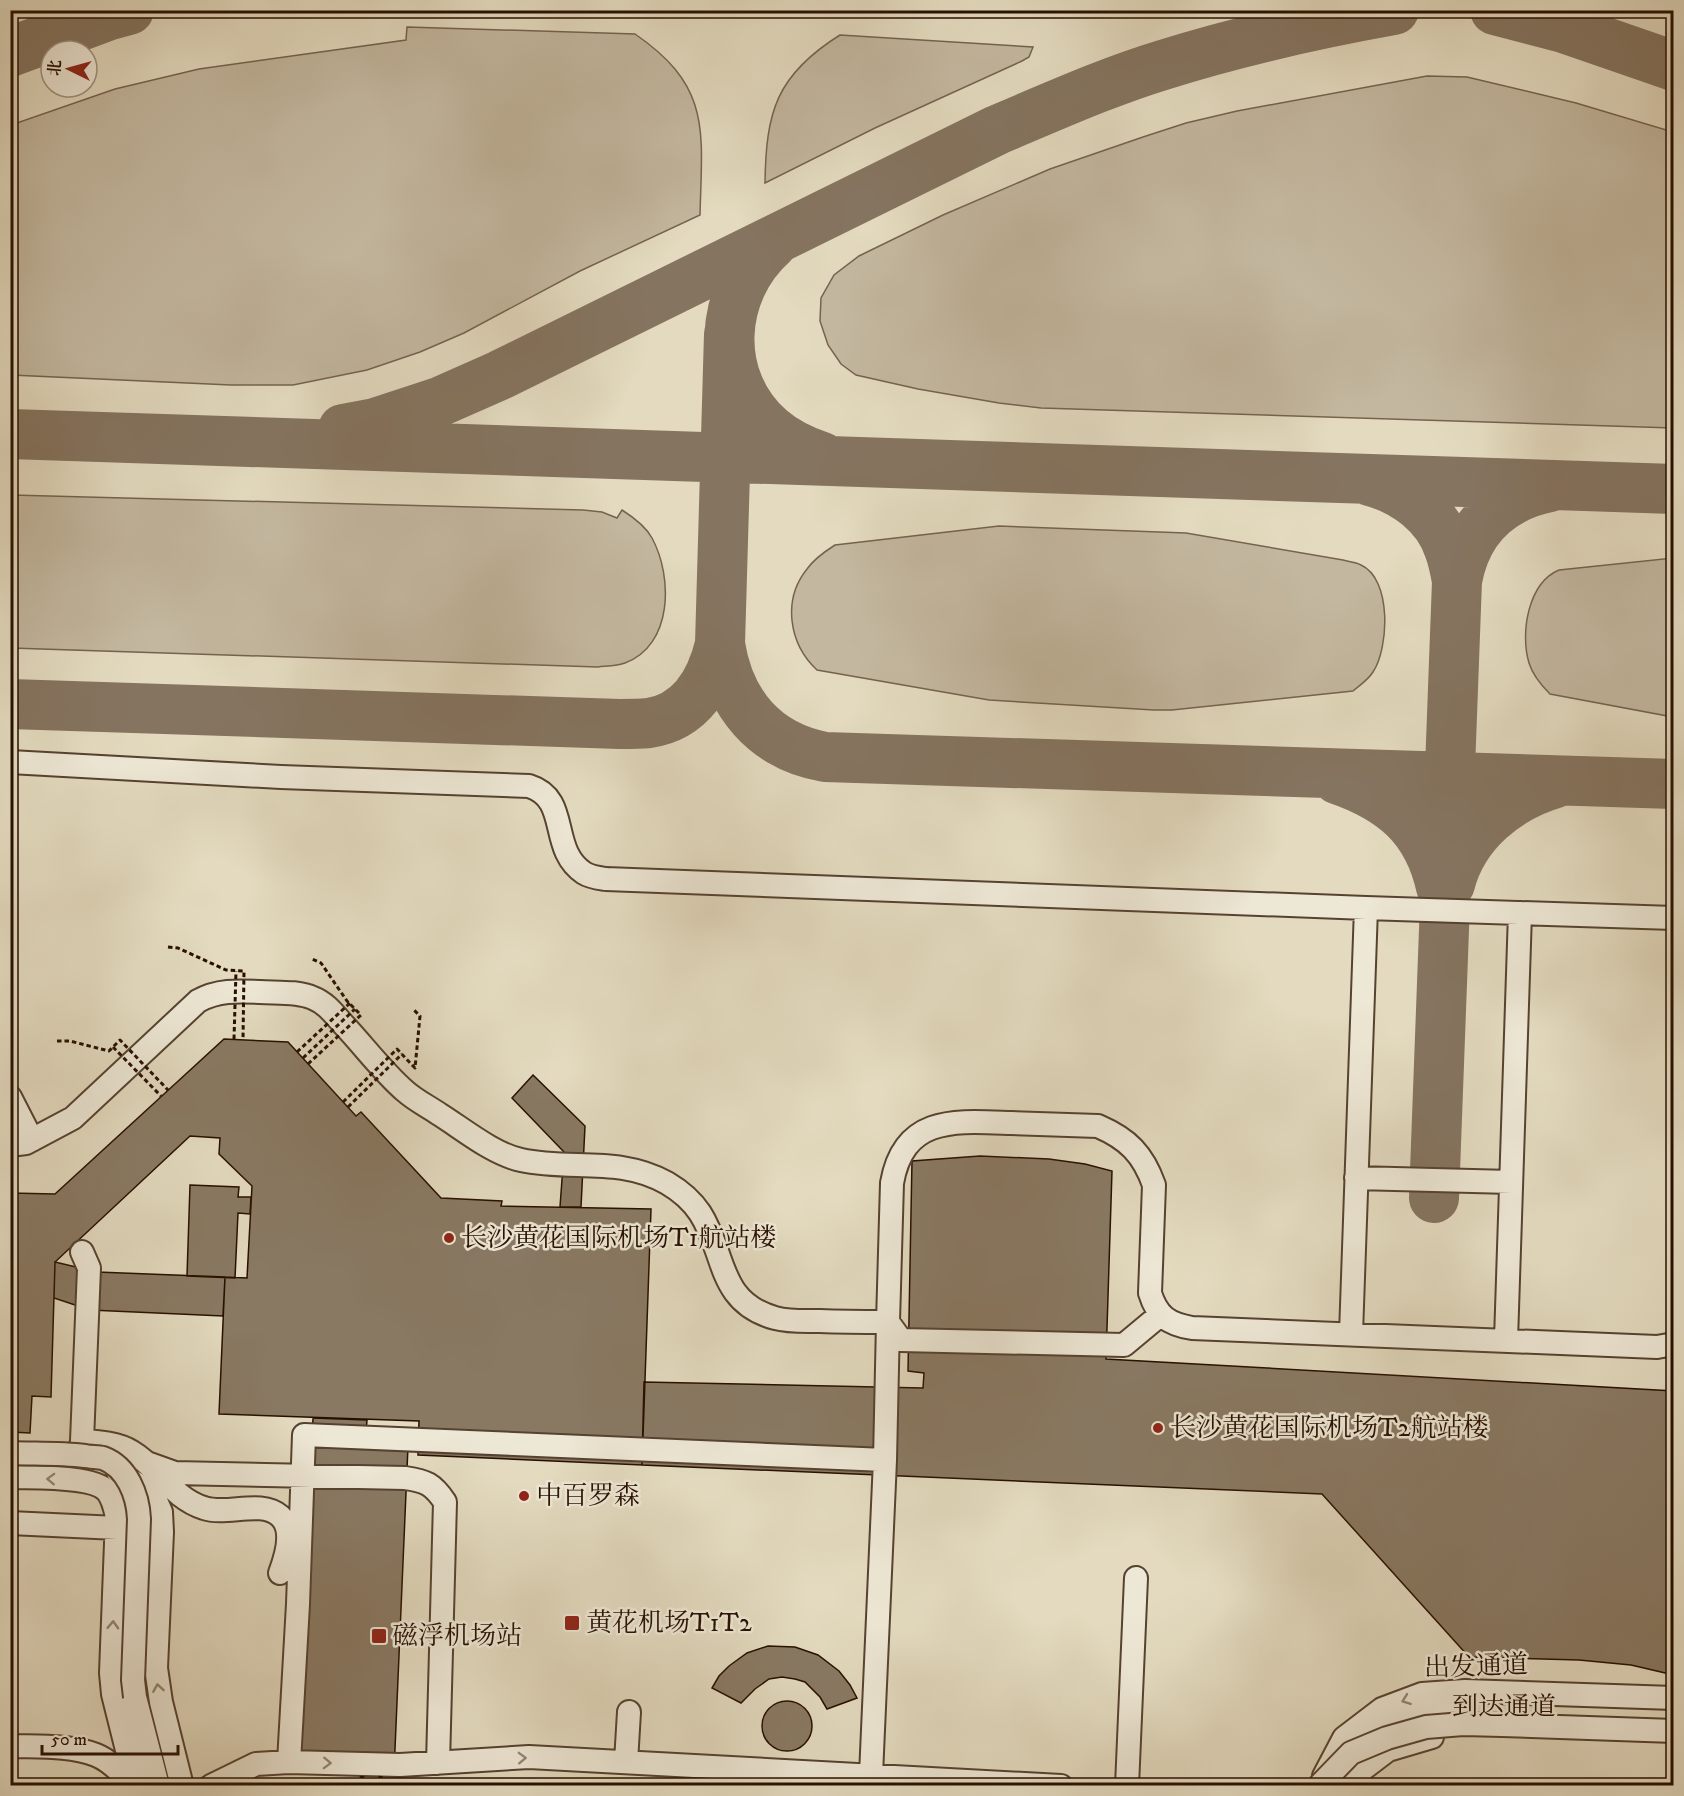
<svg xmlns="http://www.w3.org/2000/svg" width="1684" height="1796" font-family="'IM FELL DW Pica','Noto Serif SC',serif">
	<style>
		.green { fill: #c3b79f; stroke: #756350; stroke-width: 1.5 }
		.lines { fill: none; stroke-linecap: round; stroke-linejoin: round }
		.taxiway { stroke: #857460; stroke-width: 50 }
		.building { fill: #897963; stroke: #270f00; stroke-width: 1.5 }
		.minor-casing { stroke: #564230; stroke-width: 26 }
		.path { stroke: #270f00; stroke-width: 3; stroke-dasharray: 4.5 3; stroke-linecap: butt }
		.minor { stroke: #ede7d5; stroke-width: 22 }
		.rail { stroke: #270f00; stroke-width: 4.5; stroke-dasharray: 10 10; stroke-linecap: butt }
		.minor-bridge-casing { stroke: #564230; stroke-width: 26; stroke-linecap: butt }
		.path-bridge { stroke: #270f00; stroke-width: 3; stroke-dasharray: 4.5 3; stroke-linecap: butt }
		.minor-bridge { stroke: #ede7d5; stroke-width: 22 }
		.oneway { stroke: #948675 }
		.poi-dot { fill: #8f2418; stroke: #ede7d5; stroke-width: 2 }
		.labels { text-anchor: middle; dominant-baseline: central; stroke-width: 5; stroke-linejoin: round; paint-order: stroke }
		.poi-label { font-size: 26px; fill: #270f00; stroke: #ede7d5; text-anchor: start }
		.street-label { font-size: 26px; fill: #270f00; stroke: #ede7d5 }
	</style>
	<rect width="100%" height="100%" fill="#e3dabf"/>
	<filter id="stains"><feTurbulence type="fractalNoise" baseFrequency=".00333" numOctaves="4"/><feColorMatrix values="0 0 0 0 .2 0 0 0 0 .09 0 0 0 0 .02 0 0 0 .5 -.17"/></filter>
	<radialGradient id="worn" r=".72"><stop offset=".6" stop-color="#630" stop-opacity="0"/><stop offset="1" stop-color="#630" stop-opacity=".3"/></radialGradient>
	<!-- green -->
	<path class="green" d="M407 27 635 34C712 87 702 131 700 215L580 271 464 333 420 352 367 370 293 385H231L11 375V125L115 89 199 69 406 40Z
		M840 35 1033 47 1029 57 1022 61 875 128 765 183C766 112 776 75 840 35Z
		M1427 76 1467 77 1576 103 1673 132V428L1041 408 999 403 918 389 856 375 841 364 828 345 820 321 821 298 834 275 859 256 943 215 1050 169 1143 137 1186 123 1237 111Z
		M11 495 583 510 602 512 617 518 622 510C633 517 646 527 652 538 673 577 673 645 625 663 617 666 607 666 598 667L11 648Z
		M999 526 1186 533 1343 560C1349 562 1356 562 1361 565 1392 579 1389 648 1373 672 1368 680 1360 685 1353 691L1172 710H1154L989 700 817 670C789 644 782 600 807 569 814 559 824 552 835 545Z
		M1673 558V717L1550 694C1541 685 1533 676 1529 663 1520 633 1528 583 1559 570Z"/>
	<g class="lines">
		<!-- taxiway -->
		<path class="taxiway" d="M1495 10 1564 28 1674 66
			M10 52 107 16 129 10
			M773 243C718 292 713 379 770 429 785 442 804 451 822 457
			M343 429 375 423 439 402 500 375 997 130C1052 107 1107 82 1163 65 1239 41 1316 24 1394 10
			M10 434 1674 489
			M1370 481C1405 490 1438 515 1449 549 1453 559 1455 570 1457 581
			M720 644C729 703 764 746 825 757L1674 784
			M10 704 620 724C629 724 639 724 649 723 691 717 711 682 720 644L729 334
			M1337 779C1392 798 1428 827 1441 887
			M1450 884C1463 833 1507 797 1556 783
			M1434 1198 1457 581C1466 529 1499 497 1550 487"/>
	</g>
	<!-- building -->
	<path class="building" d="M224 1039 288 1042 356 1116 361 1112 441 1198 502 1201 501 1206 651 1209 642 1465 418 1455 419 1421 219 1414 225 1277 247 1278 252 1186 219 1154 220 1138 190 1136 55 1262 51 1397 32 1396 30 1433 10 1432V1193L55 1194Z
		M533 1075 585 1126 581 1207H560L564 1152 512 1098Z
		M980 1156 1049 1159 1085 1164 1112 1171 1106 1359 1674 1391V1675L1631 1665 1579 1660 1469 1657 1322 1494 642 1465 644 1382 923 1388 924 1373 908 1371 912 1161Z
		M190 1185 239 1187 238 1197H251L250 1214 238 1213 235 1278 187 1276Z
		M55 1262 97 1272 225 1277 223 1316 90 1310 54 1298Z
		M313 1418 367 1420 365 1445 408 1446 394 1772 296 1769Z
		M768 1646 795 1647 818 1655 839 1671 850 1685 857 1698 827 1709 820 1697 805 1682 795 1679 782 1677 769 1679 755 1689 741 1703 712 1688 719 1676 729 1666 747 1653Z
		M762 1726a25 25 0 1 1 50 0a25 25 0 1 1-50 0Z"/>
	<g class="lines">
		<defs>
			<path id="minor" d="M10 762 281 777 529 786C571 799 548 849 584 873 590 877 599 878 606 879L1366 908 1674 918
				M10 1097 32 1140
				M10 1145 26 1143 73 1118 198 1001C218 990 237 991 260 992 277 993 298 991 313 998 326 1003 334 1014 343 1024 363 1045 383 1072 405 1091 415 1100 427 1106 439 1114 463 1129 493 1154 521 1160 571 1171 619 1156 667 1183 679 1190 692 1201 700 1213 726 1253 717 1302 775 1318 790 1322 805 1321 820 1321 843 1322 865 1322 888 1322L892 1183C904 1115 956 1121 1011 1123 1040 1124 1069 1125 1098 1126 1128 1139 1143 1154 1154 1185L1150 1293C1157 1316 1168 1324 1192 1328L1657 1347 1674 1344
				M1356 1178 1511 1182
				M888 1322 901 1340 1124 1345 1160 1315
				M1351 1334 1366 908
				M1506 1340 1520 913
				M82 1441C98 1442 118 1443 132 1452 158 1467 172 1498 204 1508 227 1516 261 1499 280 1516 295 1530 286 1557 280 1573
				M78 1450 82 1446V1441L89 1268 82 1252
				M885 1460 888 1322
				M147 1463 175 1473 405 1478C426 1481 433 1484 445 1502L438 1763
				M118 1472 153 1494 161 1512 162 1532 156 1668 161 1702 182 1786
				M10 1477C32 1478 92 1475 107 1491 113 1498 115 1508 117 1517L111 1673 113 1694 136 1786
				M10 1523 117 1528
				M135 1697 158 1786
				M10 1746C38 1747 70 1745 96 1755 111 1761 123 1774 133 1786
				M289 1762 298 1604 304 1435 885 1460 871 1775
				M626 1762 629 1712
				M1324 1776 1344 1738 1382 1709 1422 1694 1465 1691 1674 1698
				M211 1786 256 1764 289 1762 400 1765 529 1757 1061 1786
				M1127 1786 1136 1578
				M1338 1786 1343 1769 1357 1746 1390 1724 1426 1710 1456 1705
				M1351 1786 1363 1769 1388 1750 1432 1737"/>
		</defs>
		<!-- minor casing -->
		<use href="#minor" class="minor-casing"/>
		<!-- path -->
		<path class="path" d="M1673 1786 1674 1770"/>
		<!-- minor -->
		<use href="#minor" class="minor"/>
		<!-- rail -->
		<path class="rail" d="M362 1786V1771
			M380 1786 381 1771"/>
		<defs>
			<path id="minor-bridge" d="M10 1453C35 1454 60 1453 85 1456 90 1457 98 1457 103 1458 127 1467 138 1495 139 1519L133 1680 135 1697
				M1319 1786 1351 1753 1387 1738 1426 1727 1463 1724 1502 1725 1674 1731"/>
		</defs>
		<!-- minor-bridge casing -->
		<use href="#minor-bridge" class="minor-bridge-casing"/>
		<!-- path-bridge -->
		<path class="path-bridge" d="M168 947 178 948 226 970 244 971 243 1040
			M234 1039 236 971
			M57 1041H70L109 1051 120 1040 168 1090
			M113 1047 161 1096
			M297 1052 350 1003
			M303 1058 355 1009
			M308 1064 361 1015 347 1001 321 963 312 959
			M343 1102 397 1049 415 1068 420 1016 414 1010
			M348 1107 402 1054"/>
		<!-- minor-bridge -->
		<use href="#minor-bridge" class="minor-bridge"/>
	</g>
	<!-- one-way arrows -->
	<defs><path id="oneway-chevron" d="M-2-3.5L2.5 0L-2 3.5" fill="none" stroke-width="1.6" stroke-linecap="round" stroke-linejoin="round" transform="scale(1.5)"/></defs>
	<g class="oneway">
		<use href="#oneway-chevron" transform="translate(51 1479) rotate(-178)"/>
		<use href="#oneway-chevron" transform="translate(113 1625) rotate(-88)"/>
		<use href="#oneway-chevron" transform="translate(158 1688) rotate(-99)"/>
		<use href="#oneway-chevron" transform="translate(1406 1700) rotate(160)"/>
		<use href="#oneway-chevron" transform="translate(522 1758) rotate(-2)"/>
		<use href="#oneway-chevron" transform="translate(327 1763) rotate(2)"/>
	</g>
	<!-- markers -->
	<g class="poi-dot">
		<circle cx="449" cy="1238" r="6"/>
		<circle cx="1158" cy="1428" r="6"/>
		<circle cx="524" cy="1496" r="6"/>
		<rect x="564" y="1615" width="16" height="16" rx="3"/>
		<rect x="371" y="1628" width="16" height="16" rx="3"/>
	</g>
	<g class="labels">
		<!-- poi labels -->
		<g class="poi-label">
			<text x="461" y="1238">长沙黄花国际机场T1航站楼</text>
			<text x="1170" y="1428">长沙黄花国际机场T2航站楼</text>
			<text x="536" y="1496">中百罗森</text>
			<text x="586" y="1623">黄花机场T1T2</text>
			<text x="392" y="1636">磁浮机场站</text>
		</g>
		<!-- street labels -->
		<g class="street-label">
			<text transform="translate(1476 1667) rotate(-2)">出发通道</text>
			<text x="1504" y="1707">到达通道</text>
		</g>
	</g>
	<!-- margin -->
	<rect width="1684" height="1796" fill="none" stroke="#e3dabf" stroke-width="36"/>
	<rect x="12" y="12" width="1660" height="1772" fill="none" stroke="#270f00" stroke-width="3"/>
	<rect x="18" y="18" width="1648" height="1760" fill="none" stroke="#270f00" stroke-width="1.5"/>
	<!-- north arrow -->
	<g transform="translate(69 69) rotate(275)"><circle r="28" fill="#ede7d5" stroke="#9e9180" stroke-width="1.5"/>
	<path d="M0-4.5L10 22L0 15L-10 22Z" fill="#8f2418"/>
	<text y="-9" font-size="16" font-weight="bold" text-anchor="middle" fill="#270f00">北</text>
	</g>
	<!-- scale -->
	<path d="M42 1745v9h136v-9" fill="none" stroke="#270f00" stroke-width="3"/>
	<text x="51" y="1745" font-size="18" fill="#270f00" stroke="#ede7d5" stroke-width="4.5" paint-order="stroke">50 m</text>
	<rect width="100%" height="100%" filter="url(#stains)"/>
	<rect width="100%" height="100%" fill="url(#worn)"/>
</svg>
